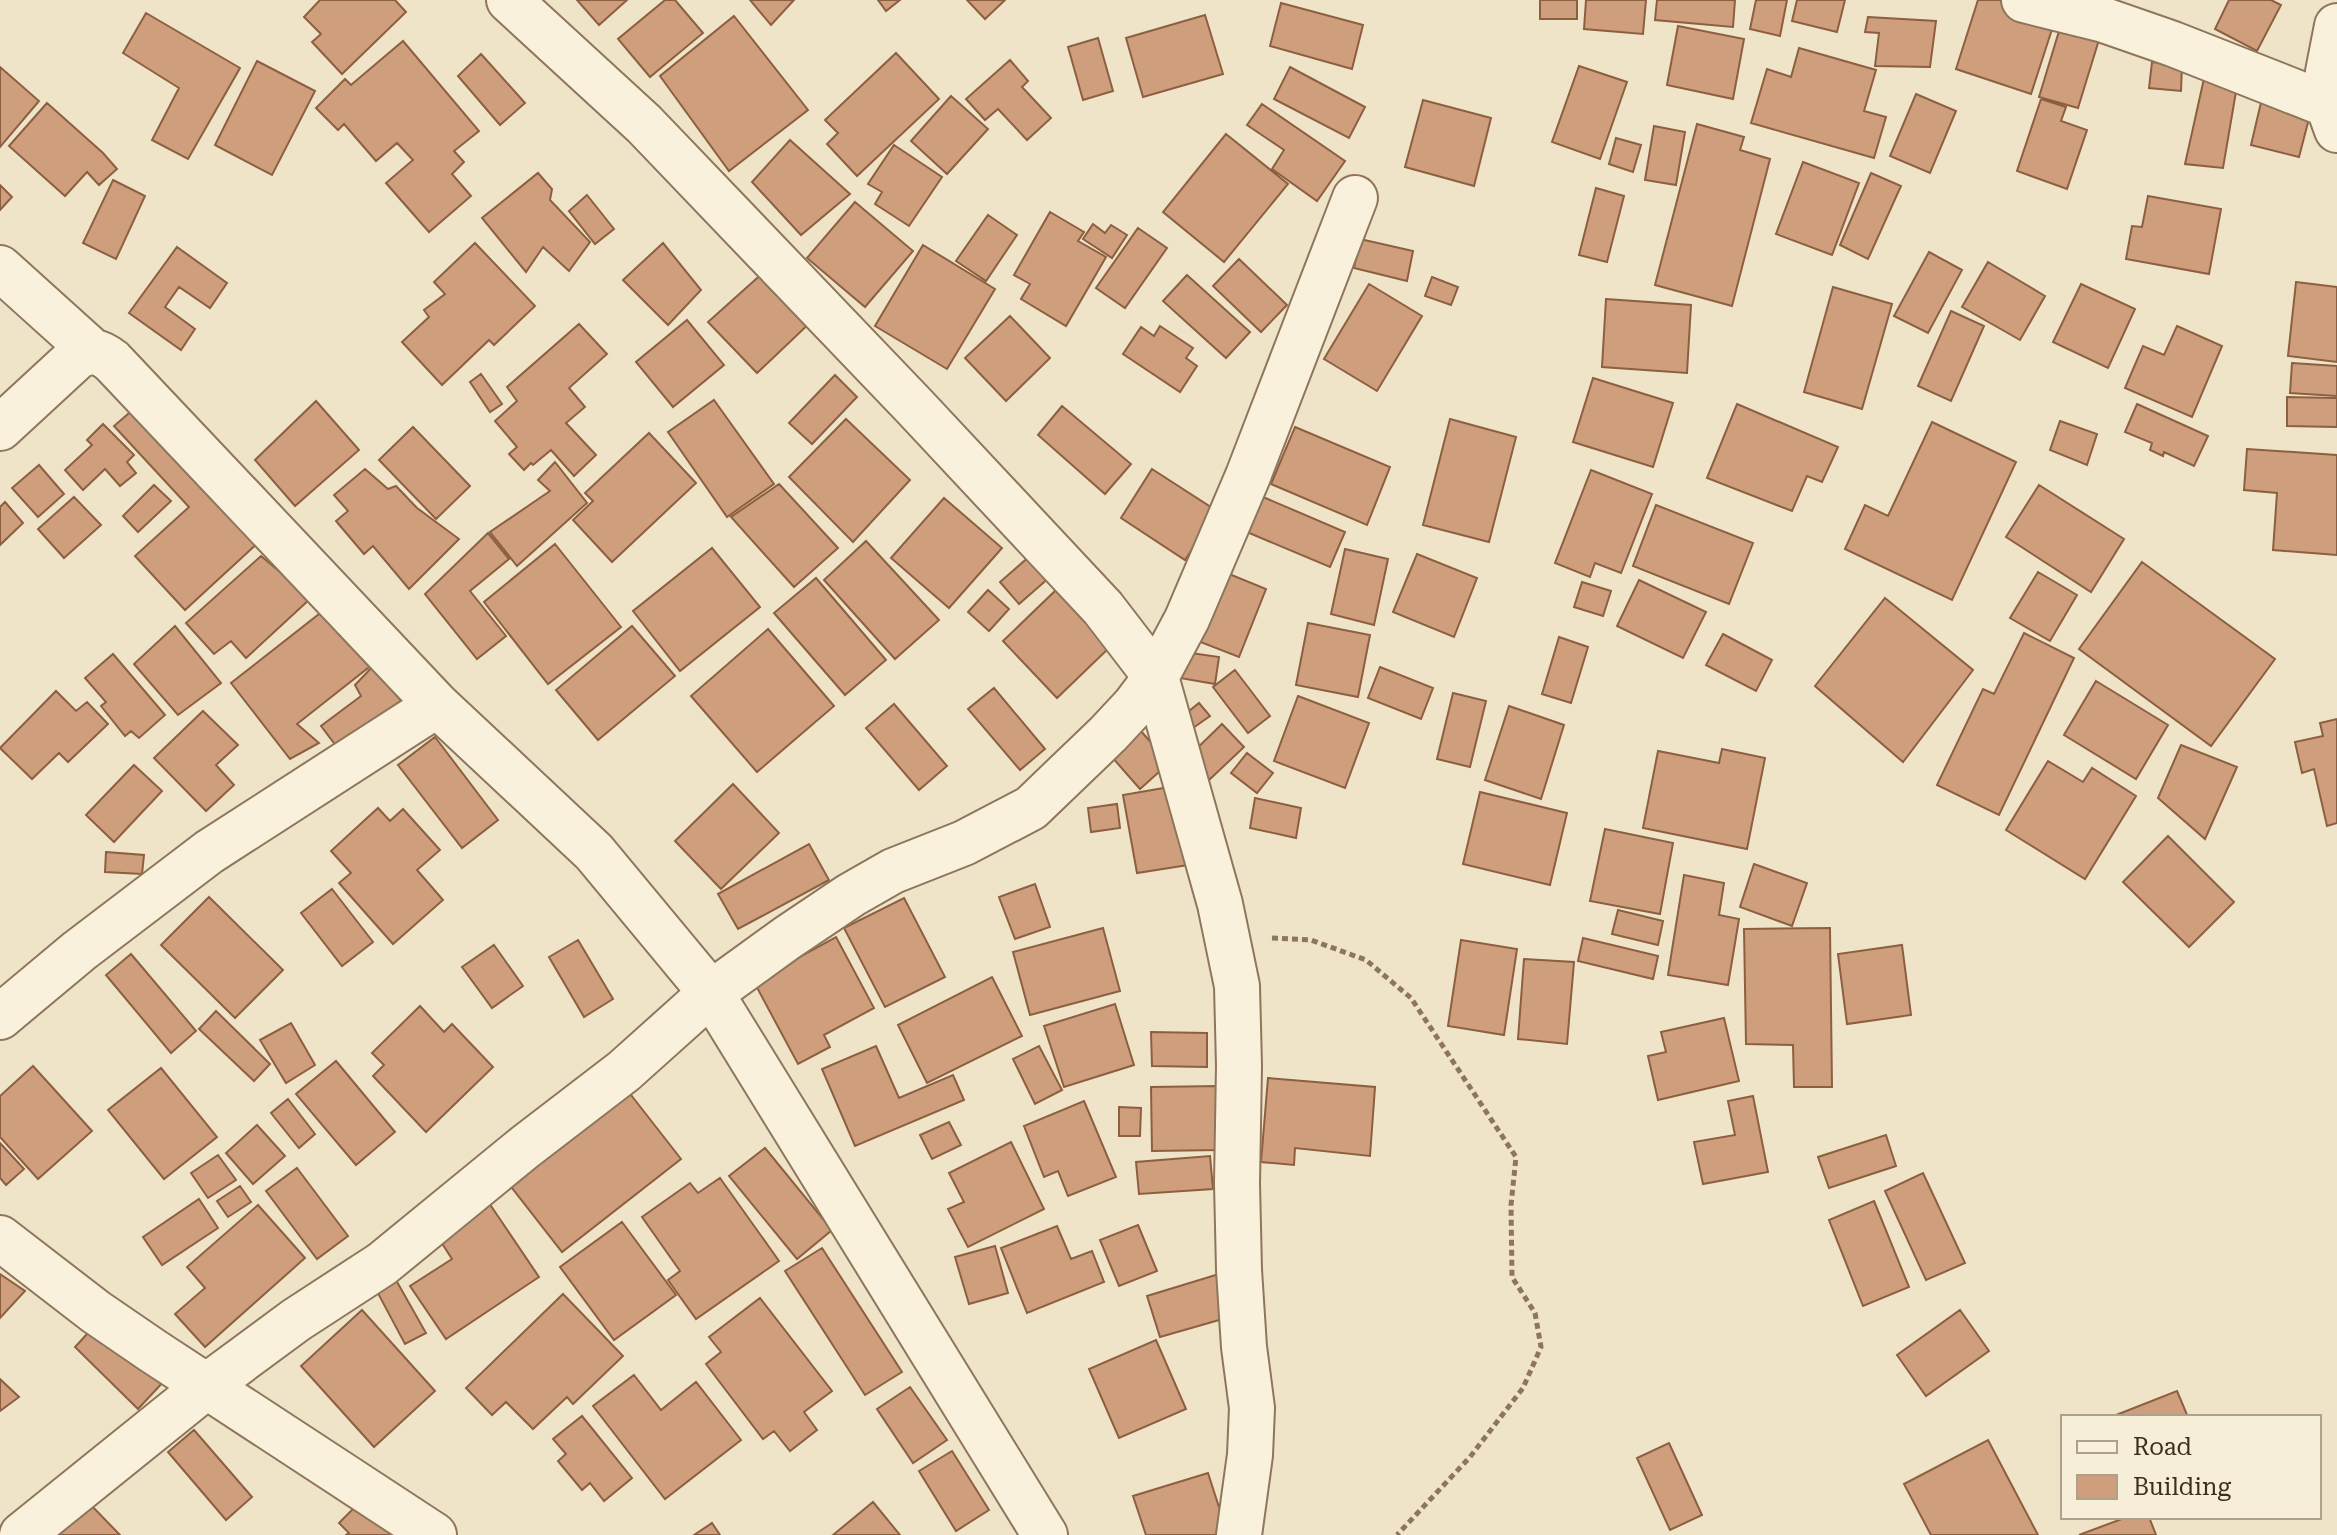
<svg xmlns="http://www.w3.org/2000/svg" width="2337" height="1535" font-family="'Roboto Serif',serif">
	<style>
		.building { fill: #cf9f7d; stroke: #8d5f41; stroke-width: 2 }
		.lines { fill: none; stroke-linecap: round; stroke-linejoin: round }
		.minor-casing { stroke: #8d765c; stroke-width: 48 }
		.path { stroke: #8d765c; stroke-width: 5; stroke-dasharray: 6 4; stroke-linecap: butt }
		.minor { stroke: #faf1dc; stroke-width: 44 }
	</style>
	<rect width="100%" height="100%" fill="#f0e4c8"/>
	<!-- building -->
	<path class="building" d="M320 0H395L406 12 342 74 312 42 321 34 304 17Z
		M577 0H627L599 25Z
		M665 0H675L703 33 650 77 618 39Z
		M750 0H794L771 25Z
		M878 0H900L886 11Z
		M967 0H1005L985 19Z
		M1540 0H1577V19H1540Z
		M1586 0H1646L1643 34 1584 29Z
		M1657 0H1735L1733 27 1655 20Z
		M1756 0H1787L1780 36 1750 29Z
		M1797 0H1845L1837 32 1792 21Z
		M1978 0H2006L2056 17 2031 94 1956 69Z
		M2229 0H2271L2281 5 2257 51 2215 29Z
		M1281 3 1363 25 1352 69 1270 46Z
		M146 13 240 68 188 159 152 140 179 88 123 53Z
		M1205 15 1223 74 1143 97 1126 38Z
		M734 16 808 110 729 171 660 76Z
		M1868 17 1936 21 1930 67 1875 66 1879 33 1865 32Z
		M2063 18 2102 30 2078 108 2039 97Z
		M1678 26 1744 39 1733 99 1667 85Z
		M1098 38 1113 91 1083 100 1068 47Z
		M403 41 479 131 454 151 464 162 452 174 471 196 429 232 386 183 413 160 397 143 376 161 344 124 338 130 316 108 345 79 351 85Z
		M1799 48 1876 70 1864 111 1886 117 1874 158 1751 123 1767 69 1791 77Z
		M896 53 939 99 857 176 827 144 838 133 825 120Z
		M481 54 525 103 500 125 458 76Z
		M1010 60 1028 81 1022 87 1051 118 1027 140 998 109 985 120 966 99Z
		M257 61 315 91 272 175 215 145Z
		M2152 62 2182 65 2181 91 2149 88Z
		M1579 66 1627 82 1600 159 1552 142Z
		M0 67 39 101 0 147Z
		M1290 67 1365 107 1349 138 1274 99Z
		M2205 74 2238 80 2223 168 2185 164Z
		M1916 94 1956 111 1930 173 1890 156Z
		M2263 94 2312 107 2299 157 2251 145Z
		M951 96 988 129 947 174 911 141Z
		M2041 99 2066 107 2061 121 2087 130 2067 189 2017 171Z
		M1423 100 1491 118 1474 186 1405 167Z
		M47 103 103 153 117 169 99 185 87 172 65 196 9 146Z
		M1262 104 1345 161 1317 201 1272 169 1284 150 1247 125Z
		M1697 124 1744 137 1740 150 1770 159 1732 306 1655 285Z
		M1654 126 1685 132 1676 185 1645 180Z
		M1226 134 1288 184 1224 262 1163 212Z
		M1616 138 1641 145 1633 172 1609 164Z
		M790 140 850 194 801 235 752 182Z
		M894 145 942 177 909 226 875 204 882 192 868 184Z
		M1803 162 1859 183 1832 255 1776 234Z
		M538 173 552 189 550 200 590 242 569 271 543 247 526 272 482 218Z
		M1871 173 1901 186 1868 259 1840 245Z
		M113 180 145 196 116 259 83 243Z
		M0 185 12 197 0 210Z
		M1596 188 1624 196 1607 262 1579 255Z
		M587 195 614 229 595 244 569 211Z
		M2148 196 2221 209 2209 274 2126 259 2132 226 2142 227Z
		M855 202 913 251 865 307 807 258Z
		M1050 212 1084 232 1078 241 1106 257 1066 326 1021 299 1030 284 1014 275Z
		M988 215 1017 235 986 281 956 261Z
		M1093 224 1105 233 1111 225 1127 235 1112 258 1083 239Z
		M1138 228 1167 248 1125 308 1096 288Z
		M1360 239 1413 251 1407 281 1354 268Z
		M475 243 535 306 494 345 489 340 442 385 402 342 429 317 424 310 445 294 434 282Z
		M663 243 701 290 668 325 623 280Z
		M923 245 995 289 947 369 875 326Z
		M177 247 227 283 210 308 179 287 165 307 195 329 181 350 129 313Z
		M1929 252 1962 270 1928 333 1894 316Z
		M1239 259 1287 305 1261 332 1213 286Z
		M1988 262 2045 296 2020 340 1962 307Z
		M766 270 814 319 757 373 708 322Z
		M1187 275 1250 332 1226 358 1163 301Z
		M1432 277 1458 287 1451 305 1425 296Z
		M2296 282 2337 287V362L2288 356Z
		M1369 284 1422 316 1377 391 1324 359Z
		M2081 284 2135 309 2108 368 2053 342Z
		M1833 287 1892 304 1862 409 1804 392Z
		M1606 299 1691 305 1687 373 1602 367Z
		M1951 311 1984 326 1951 401 1918 386Z
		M1010 316 1050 358 1006 401 965 358Z
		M687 320 724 365 673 407 636 362Z
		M579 324 607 354 569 388 585 407 566 423 596 455 574 476 551 450 533 465 531 463 524 470 509 454 517 447 495 421 517 401 507 387Z
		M1160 326 1193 348 1186 358 1197 366 1180 392 1123 354 1141 327 1154 336Z
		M2177 326 2222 346 2192 417 2125 388 2143 346 2164 355Z
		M2292 363 2337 366V396L2290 393Z
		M481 374 502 404 490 412 470 382Z
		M835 375 857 397 812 444 789 423Z
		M1593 378 1673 403 1653 467 1573 442Z
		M2287 397 2337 398V427L2287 426Z
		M714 400 774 484 727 517 668 432Z
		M316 401 359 450 295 506 255 460Z
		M1737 404 1838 447 1822 482 1807 476 1792 511 1707 478Z
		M2137 404 2208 436 2194 466 2164 452 2163 456 2150 450 2152 443 2125 432Z
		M1062 406 1131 464 1105 494 1038 435Z
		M135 408 261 540 185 610 135 556 189 507 114 426Z
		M846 419 910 480 853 542 789 477Z
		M1450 419 1516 437 1489 542 1423 525Z
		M2060 421 2097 434 2087 465 2050 450Z
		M1932 422 2016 462 1952 600 1845 549 1865 505 1888 516Z
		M103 424 134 455 127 462 136 473 120 486 105 469 83 490 65 470 92 445 87 440Z
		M413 427 470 486 436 519 379 460Z
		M1295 427 1390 467 1367 525 1271 484Z
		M649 433 696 483 612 562 573 520 593 501 585 493Z
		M2247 449 2337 455V555L2273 550 2277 493 2244 490Z
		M555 462 587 503 517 566 490 532 550 491 538 480Z
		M39 465 64 494 38 517 12 488Z
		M365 469 388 489 396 486 417 508 459 539 409 589 373 546 364 554 336 521 348 511 334 495Z
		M1152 469 1217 511 1185 560 1121 518Z
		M1591 470 1652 494 1621 573 1595 563 1590 577 1555 563Z
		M779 484 838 548 794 587 731 517Z
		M154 485 171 501 138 532 123 516Z
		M2039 485 2124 539 2091 592 2006 537Z
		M1256 494 1345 532 1330 567 1242 530Z
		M74 497 101 525 64 558 38 529Z
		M944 498 1002 548 949 608 891 558Z
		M5 502 23 523 0 545V507Z
		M1656 505 1753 543 1729 604 1633 566Z
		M488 533 509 559 470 591 506 636 477 659 425 594Z
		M866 541 939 620 895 659 824 580Z
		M555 544 621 627 548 684 484 602Z
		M712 548 760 607 680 671 633 611Z
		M1039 548 1058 570 1019 604 1000 582Z
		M1345 549 1388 559 1374 625 1331 614Z
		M1417 554 1477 578 1454 637 1393 612Z
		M261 556 311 598 246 658 231 641 214 654 186 623Z
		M2142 562 2275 659 2211 746 2079 649Z
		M1212 567 1266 589 1239 657 1185 636Z
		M2038 572 2077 595 2050 641 2010 618Z
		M816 578 886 660 845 695 774 613Z
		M1639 580 1706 612 1683 658 1617 626Z
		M1582 582 1611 591 1603 616 1574 607Z
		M988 590 1009 609 989 631 968 612Z
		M1056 590 1110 647 1057 698 1003 641Z
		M1885 598 1973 670 1903 762 1815 686Z
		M328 607 373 664 297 724 319 743 290 759 231 683Z
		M1308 623 1370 635 1358 697 1296 685Z
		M175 626 221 683 178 715 134 664Z
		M632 626 675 676 598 740 556 690Z
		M768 629 834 706 757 772 691 696Z
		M2024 633 2074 658 1999 815 1937 785 1983 689 1994 694Z
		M1723 634 1772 660 1756 691 1706 665Z
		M1559 637 1588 647 1571 703 1542 694Z
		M1184 652 1219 657 1215 684 1180 678Z
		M113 654 165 715 139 738 131 731 125 736 101 706 106 702 85 678Z
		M375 664 401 701 337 747 321 726 361 696 355 685Z
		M1380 667 1433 688 1421 719 1368 698Z
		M1235 670 1270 716 1248 733 1213 687Z
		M2096 681 2168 725 2136 779 2064 735Z
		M994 688 1045 749 1020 770 968 709Z
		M56 691 76 711 87 702 108 724 68 762 59 753 32 779 0 748Z
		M1453 693 1486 701 1470 767 1437 759Z
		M1298 696 1369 723 1345 788 1274 761Z
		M1199 703 1210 716 1193 728 1183 716Z
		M894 704 947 766 919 790 866 728Z
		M1509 706 1564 725 1541 799 1485 780Z
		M203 711 238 745 216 765 234 785 206 811 154 758Z
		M2337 719V823L2327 826 2314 769 2302 773 2295 742 2323 736 2320 723Z
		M1133 722 1169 763 1140 789 1104 748Z
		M1222 724 1244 747 1209 780 1188 757Z
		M435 737 498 820 462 848 398 765Z
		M2181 745 2237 767 2205 839 2158 798Z
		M1722 749 1765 758 1747 849 1643 828 1658 751 1719 763Z
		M1247 753 1273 773 1257 793 1231 773Z
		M2048 761 2083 782 2092 768 2136 796 2085 879 2006 830Z
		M134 765 162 791 114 842 86 815Z
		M733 784 779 833 721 889 675 841Z
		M1181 785 1195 864 1137 873 1123 795Z
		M1480 792 1567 813 1550 885 1463 864Z
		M1255 798 1301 808 1296 838 1250 828Z
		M1117 804 1120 828 1091 832 1088 808Z
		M378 808 390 821 403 809 440 850 417 870 443 900 393 944 339 883 351 873 331 851Z
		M1605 829 1673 843 1660 914 1590 901Z
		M2168 836 2234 902 2189 947 2123 882Z
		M809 844 829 880 738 929 718 894Z
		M106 852 144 855 142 874 105 872Z
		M1754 864 1807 883 1792 926 1740 907Z
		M1684 875 1724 883 1719 915 1739 919 1728 985 1668 975Z
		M1035 884 1050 927 1015 939 999 897Z
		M332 889 373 942 342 966 301 913Z
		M209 897 283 970 235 1018 161 945Z
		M904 898 945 977 885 1007 844 928Z
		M1618 910 1663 921 1658 945 1612 934Z
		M1103 928 1120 991 1030 1015 1013 952Z
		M1830 928 1832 1087H1794L1793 1045 1746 1044 1744 929Z
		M836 937 874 1008 824 1035 830 1047 798 1064 754 982Z
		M1583 938 1658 956 1653 979 1578 961Z
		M578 940 613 999 584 1017 549 957Z
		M1461 940 1517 949 1504 1035 1448 1026Z
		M494 945 523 986 492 1008 462 967Z
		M1902 945 1911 1015 1847 1024 1838 954Z
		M131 954 196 1031 171 1053 106 975Z
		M1524 959 1574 962 1567 1044 1518 1039Z
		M992 977 1022 1036 927 1083 898 1025Z
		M1115 1004 1134 1065 1064 1087 1044 1026Z
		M420 1006 444 1032 452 1024 493 1067 426 1132 373 1076 384 1065 372 1053Z
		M216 1011 270 1064 254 1081 199 1029Z
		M1724 1018 1739 1081 1658 1100 1648 1056 1666 1052 1661 1032Z
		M291 1023 315 1065 286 1083 260 1040Z
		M1151 1032 1207 1033V1067L1152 1066Z
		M876 1046 899 1098 953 1075 964 1100 855 1146 822 1069Z
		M1039 1046 1062 1090 1035 1104 1013 1059Z
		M336 1061 395 1132 356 1165 296 1094Z
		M33 1066 92 1131 38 1179 0 1137V1096Z
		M161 1068 217 1137 164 1179 108 1110Z
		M1268 1078 1375 1087 1370 1156 1295 1148 1294 1165 1261 1162Z
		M624 1086 681 1159 562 1252 505 1179Z
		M1219 1086 1220 1150 1152 1151 1151 1087Z
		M1753 1096 1768 1172 1703 1184 1694 1142 1735 1135 1728 1101Z
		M288 1099 315 1134 299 1148 271 1113Z
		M1084 1101 1116 1177 1068 1196 1058 1171 1044 1177 1024 1126Z
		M1119 1107 1141 1108 1140 1136H1119Z
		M949 1122 961 1145 932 1159 920 1135Z
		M257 1125 285 1156 253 1184 226 1153Z
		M1886 1135 1896 1166 1829 1188 1818 1157Z
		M1011 1142 1044 1209 968 1247 948 1209 964 1202 949 1173Z
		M0 1143 24 1169 6 1185 0 1178Z
		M765 1148 832 1230 797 1259 729 1176Z
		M218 1155 236 1180 208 1198 191 1173Z
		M1210 1156 1213 1189 1139 1194 1136 1162Z
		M297 1168 348 1236 317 1259 266 1191Z
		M1923 1173 1965 1263 1926 1280 1885 1191Z
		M720 1178 779 1261 696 1319 668 1280 680 1271 642 1217 690 1183 698 1193Z
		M240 1186 251 1202 228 1217 217 1201Z
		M199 1199 218 1228 162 1265 143 1237Z
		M487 1200 539 1277 446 1339 410 1286 452 1259 436 1234Z
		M1874 1201 1909 1287 1863 1306 1829 1220Z
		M258 1205 305 1258 205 1347 175 1314 205 1288 187 1267Z
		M622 1222 676 1295 614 1340 560 1267Z
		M1138 1225 1157 1271 1119 1286 1100 1240Z
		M1057 1226 1071 1259 1092 1251 1104 1282 1027 1313 1001 1248Z
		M995 1246 1008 1293 969 1304 955 1257Z
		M822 1248 902 1372 865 1395 785 1271Z
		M392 1273 426 1333 405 1344 373 1284Z
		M0 1274 25 1291 0 1318Z
		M1219 1274 1233 1316 1160 1337 1147 1296Z
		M563 1294 623 1356 573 1404 567 1397 533 1429 506 1402 492 1415 466 1388Z
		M760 1298 832 1391 804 1412 817 1430 790 1451 774 1431 763 1439 706 1364 721 1352 709 1337Z
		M362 1310 435 1391 374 1447 301 1366Z
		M1960 1310 1989 1351 1926 1396 1897 1355Z
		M101 1319 165 1380 138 1409 75 1347Z
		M1156 1340 1186 1409 1119 1438 1089 1369Z
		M634 1375 661 1410 696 1382 741 1440 665 1499 593 1406Z
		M0 1379 19 1397 0 1411Z
		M910 1387 947 1440 913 1463 877 1409Z
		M2177 1391 2188 1417H2111Z
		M582 1416 632 1478 604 1501 590 1483 582 1490 558 1461 566 1454 553 1439Z
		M194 1430 252 1497 226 1520 168 1452Z
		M1988 1440 2038 1535H1931L1904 1484Z
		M1669 1443 1702 1515 1670 1530 1637 1458Z
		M952 1451 989 1510 956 1531 919 1471Z
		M1208 1473 1228 1535H1146L1133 1496Z
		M362 1500 396 1535H346L349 1533 339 1523Z
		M88 1502 120 1535H54Z
		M873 1502 900 1535H833Z
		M2127 1517H2149L2156 1535H2079Z
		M712 1523 720 1535H694Z"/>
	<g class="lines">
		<defs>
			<path id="minor" d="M509 0 644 124 915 407 1103 608 1156 677 1220 904 1237 986 1239 1066 1237 1183 1239 1270 1244 1347 1252 1408 1250 1455 1239 1535
				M2024 0 2104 20 2173 44 2328 105
				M2337 26 2328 72V105L2337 130
				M0 268 92 351
				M0 428 78 356C93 350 99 351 112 361L437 705 594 852 711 993 1045 1535
				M0 1017 79 951 209 852 437 705
				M0 1238 96 1312 153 1351 434 1535
				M22 1535 208 1385 296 1320 382 1264 525 1147 624 1071 711 993 787 938 851 895 893 871 964 843 1031 808 1108 734 1135 705 1156 677 1187 619 1248 476 1355 198"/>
		</defs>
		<!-- minor casing -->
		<use href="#minor" class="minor-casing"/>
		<!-- path -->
		<path class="path" d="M1272 938 1311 940 1366 960 1411 998 1516 1157 1511 1205 1512 1277 1535 1313 1541 1347 1523 1388 1470 1457 1397 1535"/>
		<!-- minor -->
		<use href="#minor" class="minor"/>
	</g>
	<!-- legend -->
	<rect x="2061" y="1415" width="260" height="104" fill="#f7eed8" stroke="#ada18e" stroke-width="2"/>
	<rect x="2077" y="1441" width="40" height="12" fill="#faf1dc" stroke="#ada18e" stroke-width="2"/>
	<text x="2133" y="1455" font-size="24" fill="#3d2e20">Road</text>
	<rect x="2077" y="1475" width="40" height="24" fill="#cf9f7d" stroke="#ada18e" stroke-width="2"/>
	<text x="2133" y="1495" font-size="24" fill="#3d2e20">Building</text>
</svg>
